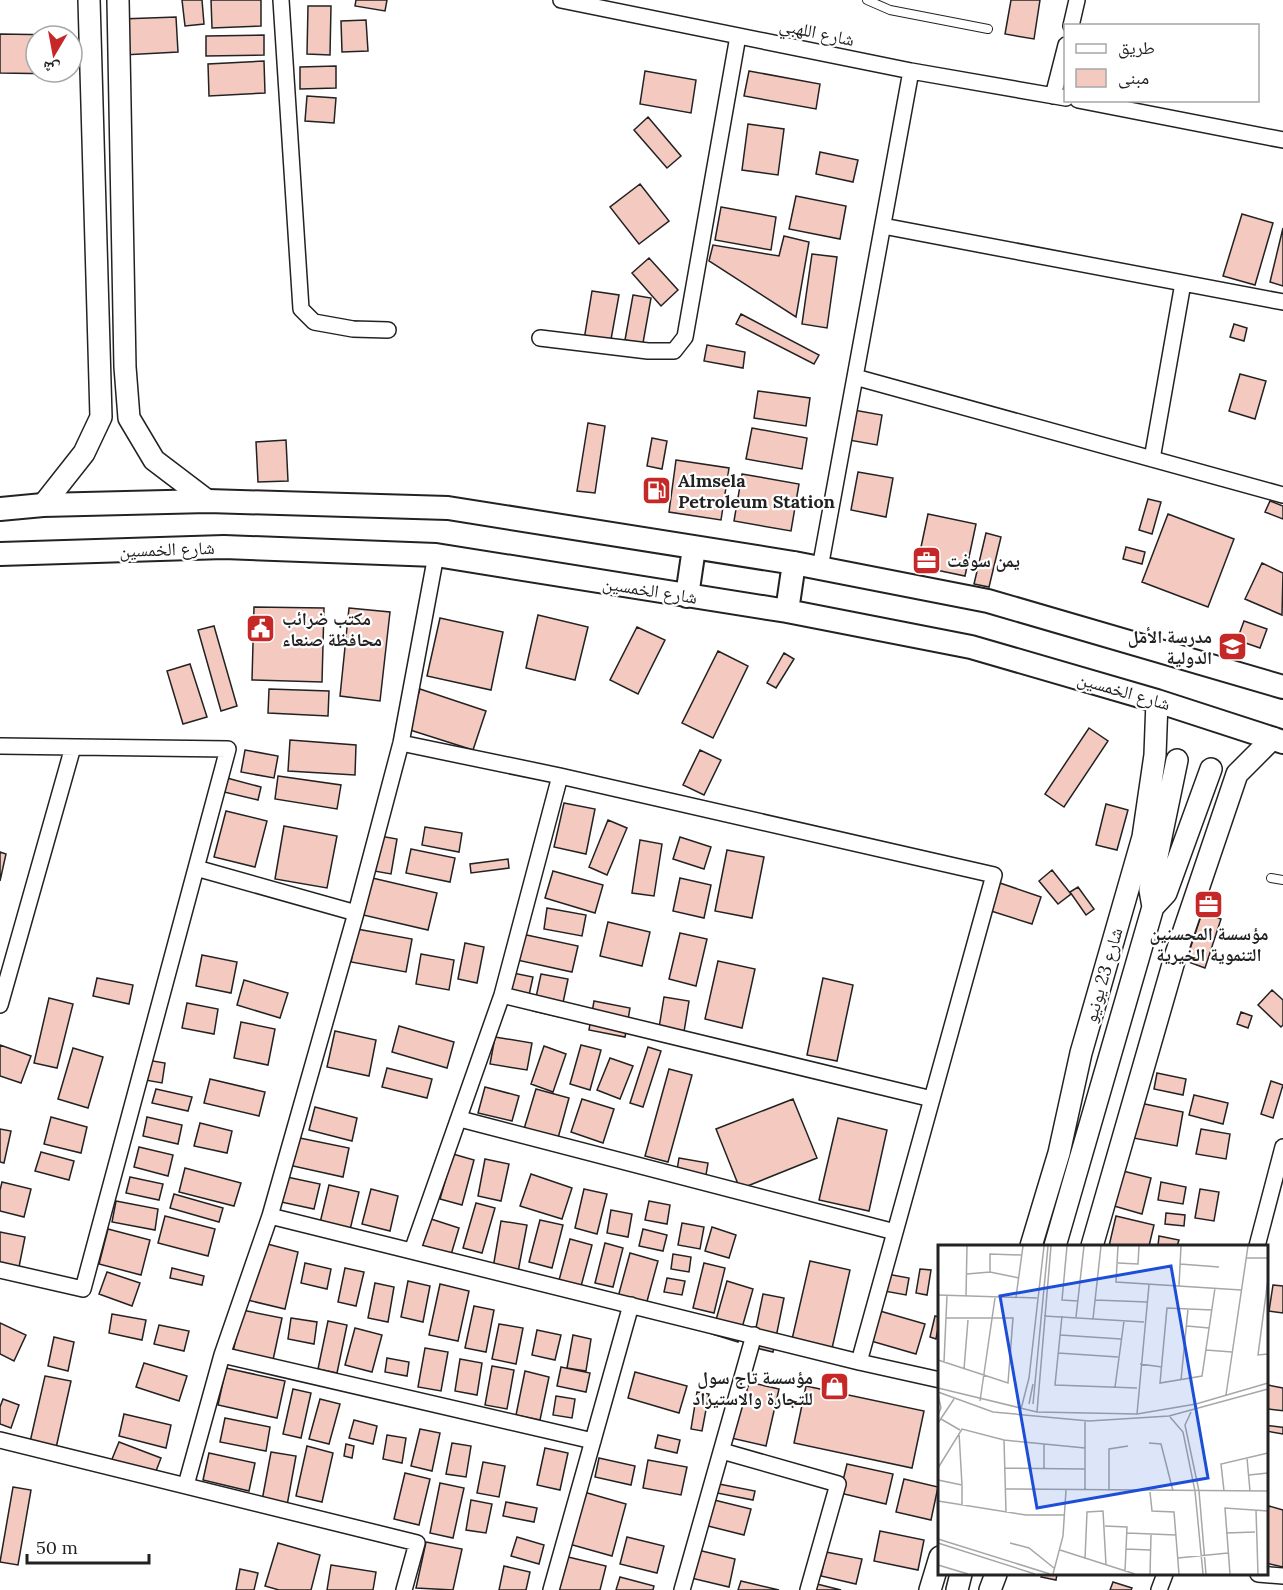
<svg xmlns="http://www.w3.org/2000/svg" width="1283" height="1590" font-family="Lora,'Noto Naskh Arabic',serif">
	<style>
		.building { fill: #f3c9c0; stroke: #222; stroke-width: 1.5 }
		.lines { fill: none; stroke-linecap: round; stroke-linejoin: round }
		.lane-casing { stroke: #222; stroke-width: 10 }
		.street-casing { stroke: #222; stroke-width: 18 }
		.secondary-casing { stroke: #222; stroke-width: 24 }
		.primary-casing { stroke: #222; stroke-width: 26 }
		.lane { stroke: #fff; stroke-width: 8 }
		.street { stroke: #fff; stroke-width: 15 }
		.secondary { stroke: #fff; stroke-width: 21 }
		.primary { stroke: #fff; stroke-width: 22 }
		.labels { text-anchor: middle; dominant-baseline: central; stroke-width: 4.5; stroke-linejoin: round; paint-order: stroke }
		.street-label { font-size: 18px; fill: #222; stroke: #fff }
		.poi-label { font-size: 18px; font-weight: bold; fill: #222; stroke: #fff; text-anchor: start }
		.inset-road { fill: none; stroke: #a7a7a7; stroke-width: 1.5 }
		.view { fill: #1d4ed8; fill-opacity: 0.15; stroke: #1d4ed8; stroke-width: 3 }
		.inset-edge { fill: none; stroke: #222; stroke-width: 3 }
	</style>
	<rect width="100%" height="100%" fill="#fff"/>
	<!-- building -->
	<path class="building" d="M182 0H202L204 24 185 26Z
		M211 0H261V26L212 28Z
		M356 0H387L385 11 355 6Z
		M1011 0H1040L1034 39 1005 34Z
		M308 6H331L330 55 307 54Z
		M176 17 178 52 123 55 121 19Z
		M366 20 368 51 342 52 341 21Z
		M0 34 61 35 36 36V72H61V74L0 73Z
		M264 35V55L206 56V36Z
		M264 61 265 93 209 96 208 64Z
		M336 66V88L300 89V67Z
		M645 71 696 80 691 113 640 104Z
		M749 71 820 84 816 109 744 96Z
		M307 96 336 98 334 123 305 121Z
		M648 117 681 156 667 168 634 130Z
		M748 124 784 129 778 175 742 170Z
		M820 152 858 160 853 182 816 174Z
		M640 184 669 221 639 244 610 207Z
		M796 196 846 206 840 239 789 229Z
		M721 207 776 217 771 250 715 240Z
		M1242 214 1273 223 1255 285 1223 276Z
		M1283 228V286L1270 282Z
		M784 236 809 242 796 317 709 261 713 245 779 256Z
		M812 254 837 257 827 328 802 324Z
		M649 258 678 290 661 306 632 273Z
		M592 291 619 295 610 345 584 340Z
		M633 295 651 298 643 343 625 340Z
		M741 314 819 355 814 364 736 324Z
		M1234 324 1247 328 1244 341 1230 337Z
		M707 345 745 352 743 368 704 361Z
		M1240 374 1266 381 1255 419 1229 411Z
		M758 391 810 398 806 426 754 418Z
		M848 409 882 415 877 445 843 439Z
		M588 423 605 426 595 493 577 491Z
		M752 428 807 438 802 469 746 459Z
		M652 438 667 441 662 469 647 466Z
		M286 440 288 481 258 482 256 442Z
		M676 460 729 468 721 520 669 512Z
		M858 472 893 478 886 517 851 510Z
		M742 474 799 484 791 531 734 521Z
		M1148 499 1161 502 1152 534 1139 530Z
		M1270 501 1283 506V519L1265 512Z
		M928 514 976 524 965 576 917 566Z
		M1168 514 1234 539 1208 607 1142 582Z
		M986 533 1001 537 989 587 974 584Z
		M1126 547 1145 552 1142 564 1123 559Z
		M1262 563 1283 573 1282 615 1245 599Z
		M254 607 324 608 322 682 252 680Z
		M349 608 390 612 380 701 340 696Z
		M538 615 588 627 575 680 526 668Z
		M440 618 503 632 491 690 427 676Z
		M1244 621 1267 629 1260 648 1237 640Z
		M214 626 237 706 221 711 198 630Z
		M637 627 665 640 638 694 610 680Z
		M718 651 748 666 713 738 682 723Z
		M784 653 794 659 776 688 767 683Z
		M190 664 207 717 183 724 167 671Z
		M269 689 329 691 328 716 268 713Z
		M420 689 486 711 473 750 407 729Z
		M1089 728 1108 741 1064 807 1045 794Z
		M290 740 356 745 355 775 288 771Z
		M245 750 278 756 274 778 241 772Z
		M700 750 721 760 704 795 683 785Z
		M278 776 341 785 337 809 275 799Z
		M227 778 261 787 258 800 224 792Z
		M564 803 595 809 586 854 554 847Z
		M1106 804 1128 810 1117 850 1096 845Z
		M226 811 267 821 255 867 214 857Z
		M608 820 627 828 607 875 589 867Z
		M284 826 337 836 327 888 275 879Z
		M425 827 462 833 459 852 422 845Z
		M380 836 397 839 391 874 374 871Z
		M680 837 711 847 704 869 673 859Z
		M640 840 662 844 654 896 632 893Z
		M411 849 455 858 450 882 406 873Z
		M727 850 764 857 752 918 715 911Z
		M0 852 6 854 0 881Z
		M508 859 509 868 471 873 470 864Z
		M1052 870 1071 894 1058 904 1039 881Z
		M553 871 603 885 595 913 545 898Z
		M368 877 437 893 428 930 359 914Z
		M680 878 711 885 704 918 673 911Z
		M1000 883 1041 897 1032 924 991 911Z
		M1078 887 1094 909 1086 915 1070 892Z
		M547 908 586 915 582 936 544 929Z
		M1202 913 1221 919 1205 968 1186 961Z
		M608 922 650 932 642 966 600 956Z
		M357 929 412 939 406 972 351 962Z
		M680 933 707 939 696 986 669 979Z
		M522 934 578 946 572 972 517 960Z
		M465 943 484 947 477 983 458 979Z
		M421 954 454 960 449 990 416 984Z
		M202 955 237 962 231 993 196 986Z
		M718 961 755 969 742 1028 705 1019Z
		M508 972 533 977 527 1004 502 999Z
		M541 974 568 979 560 1017 533 1011Z
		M97 978 133 985 129 1004 93 996Z
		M823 978 853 985 837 1061 807 1055Z
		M244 980 288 993 280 1018 237 1005Z
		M1272 990 1283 1000V1025L1281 1027 1258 1005Z
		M664 997 689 1001 683 1038 658 1034Z
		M49 998 73 1004 57 1068 34 1063Z
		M594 1001 630 1008 625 1037 589 1030Z
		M187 1003 218 1009 214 1034 182 1028Z
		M1241 1012 1252 1016 1248 1028 1237 1024Z
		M241 1022 275 1029 268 1065 234 1058Z
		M399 1026 454 1042 447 1068 392 1052Z
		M335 1031 376 1040 369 1076 327 1067Z
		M495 1037 532 1043 527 1070 490 1064Z
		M0 1045 31 1056 21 1083 0 1076Z
		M581 1045 601 1050 590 1090 570 1084Z
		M544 1046 566 1054 553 1092 531 1084Z
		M648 1047 661 1051 643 1107 630 1103Z
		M73 1048 103 1057 88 1108 58 1099Z
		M610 1058 633 1066 620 1099 597 1090Z
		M147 1060 165 1063 162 1083 145 1080Z
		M387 1068 432 1079 427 1098 382 1087Z
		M669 1069 692 1075 668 1162 645 1156Z
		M1157 1073 1186 1079 1183 1095 1154 1089Z
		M210 1079 265 1092 259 1116 204 1103Z
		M1271 1081 1283 1085 1273 1118 1261 1114Z
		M485 1087 519 1096 512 1121 478 1113Z
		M156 1089 192 1097 188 1111 152 1103Z
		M536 1089 569 1098 558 1138 524 1129Z
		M1194 1095 1228 1103 1223 1124 1189 1115Z
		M582 1099 614 1109 603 1143 571 1132Z
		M793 1099 817 1158 740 1189 716 1129Z
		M1140 1103 1183 1112 1177 1146 1133 1138Z
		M315 1107 357 1118 352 1141 309 1130Z
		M51 1117 87 1127 81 1153 44 1144Z
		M147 1117 182 1125 178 1144 143 1136Z
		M838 1118 887 1130 869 1211 819 1200Z
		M200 1123 232 1131 227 1153 194 1146Z
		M0 1129 11 1131 4 1163 0 1162Z
		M1201 1129 1230 1134 1226 1159 1196 1154Z
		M290 1136 349 1148 343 1177 284 1164Z
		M139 1147 173 1155 168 1176 134 1167Z
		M41 1152 74 1161 69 1180 35 1171Z
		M453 1154 474 1160 462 1205 440 1199Z
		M679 1158 708 1163 704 1187 675 1182Z
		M485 1159 509 1164 501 1201 478 1196Z
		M185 1168 241 1183 234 1206 179 1192Z
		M1123 1171 1151 1178 1142 1214 1114 1206Z
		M531 1174 572 1188 562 1219 520 1206Z
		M130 1177 163 1184 159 1200 126 1193Z
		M287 1177 320 1184 314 1209 281 1202Z
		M2 1182 31 1189 24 1217 0 1211V1190Z
		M1161 1182 1186 1187 1183 1204 1158 1200Z
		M329 1185 359 1192 349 1234 319 1227Z
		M371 1189 398 1196 390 1231 362 1224Z
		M584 1189 607 1194 597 1234 575 1228Z
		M1200 1189 1219 1192 1214 1221 1195 1218Z
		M174 1194 223 1208 219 1222 170 1208Z
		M116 1201 158 1209 155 1230 112 1222Z
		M649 1201 670 1205 667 1224 645 1220Z
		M476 1203 495 1208 482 1253 463 1248Z
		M611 1210 632 1214 628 1237 607 1233Z
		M1166 1213 1185 1215 1184 1226 1165 1224Z
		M165 1216 215 1229 208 1256 158 1243Z
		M1116 1216 1154 1225 1149 1246H1109Z
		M425 1217 459 1228 447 1268 413 1258Z
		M540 1220 563 1225 552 1268 529 1262Z
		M501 1221 527 1225 518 1272 493 1268Z
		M682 1223 704 1227 700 1249 678 1245Z
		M712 1227 736 1235 729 1258 705 1251Z
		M108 1229 150 1240 141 1275 99 1264Z
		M643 1229 667 1235 663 1251 639 1246Z
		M0 1232 25 1237 19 1267 0 1263Z
		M1159 1236 1179 1240 1177 1246H1158Z
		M570 1239 592 1245 580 1290 558 1284Z
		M256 1241 298 1252 285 1309 243 1299Z
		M605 1243 623 1248 613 1287 595 1283Z
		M630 1253 658 1261 643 1316 615 1308Z
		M673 1254 691 1257 689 1272 671 1269Z
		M810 1261 850 1270 830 1357 790 1348Z
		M305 1263 331 1269 327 1289 301 1283Z
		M704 1263 725 1268 714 1313 693 1308Z
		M172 1268 204 1276 202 1285 170 1278Z
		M345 1268 364 1272 356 1306 338 1302Z
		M920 1269 931 1270 927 1295 916 1293Z
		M107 1272 140 1283 132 1306 99 1294Z
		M887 1274 909 1278 906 1295 884 1291Z
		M667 1278 685 1281 682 1295 664 1292Z
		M408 1281 430 1286 423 1322 401 1317Z
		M727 1281 753 1289 738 1342 712 1334Z
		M375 1283 394 1287 388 1322 368 1318Z
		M440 1284 469 1291 458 1341 429 1335Z
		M1273 1285 1283 1286V1313L1269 1311Z
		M763 1294 784 1298 773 1352 752 1347Z
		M474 1306 494 1310 486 1352 465 1348Z
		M242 1310 282 1318 273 1360 233 1352Z
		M880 1311 925 1324 916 1354 871 1341Z
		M112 1314 146 1320 142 1340 109 1333Z
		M935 1316 940 1317 936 1339 930 1337Z
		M291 1318 317 1322 314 1344 288 1339Z
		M328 1321 347 1325 337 1373 318 1369Z
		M0 1323 26 1335 14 1361 0 1354Z
		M499 1324 523 1328 516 1364 492 1359Z
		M159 1325 189 1331 184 1351 154 1344Z
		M355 1328 382 1335 372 1372 345 1365Z
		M537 1330 561 1335 555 1360 532 1355Z
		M573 1335 591 1339 586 1371 567 1368Z
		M54 1337 74 1342 68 1371 48 1366Z
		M425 1348 448 1352 441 1391 418 1387Z
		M387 1358 409 1362 407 1376 385 1372Z
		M460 1359 482 1363 477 1395 455 1391Z
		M144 1363 187 1376 179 1401 136 1387Z
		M492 1366 514 1370 507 1409 485 1405Z
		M561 1367 590 1373 586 1392 557 1386Z
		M226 1368 285 1381 277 1418 218 1405Z
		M525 1371 549 1377 540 1420 516 1415Z
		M635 1372 687 1386 679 1413 628 1398Z
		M45 1376 71 1381 56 1448 30 1442Z
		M744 1381 779 1389 766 1446 731 1438Z
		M1268 1385 1283 1388V1434L1266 1431Z
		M806 1386 924 1411 912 1468 794 1443Z
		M293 1389 311 1393 301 1438 283 1434Z
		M697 1392 709 1394 702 1431 691 1429Z
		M556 1396 575 1399 572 1418 553 1415Z
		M3 1399 19 1405 11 1428 0 1424V1407Z
		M320 1399 340 1404 329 1444 309 1439Z
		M124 1414 171 1425 166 1448 119 1436Z
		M225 1418 270 1427 266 1451 220 1442Z
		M354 1420 377 1426 373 1444 349 1438Z
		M420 1429 440 1433 432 1471 411 1466Z
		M387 1435 406 1438 402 1463 383 1459Z
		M658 1435 680 1440 677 1453 655 1448Z
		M119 1442 161 1458 153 1479 110 1464Z
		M452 1443 471 1446 466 1477 446 1474Z
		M346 1444 354 1446 352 1458 344 1456Z
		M307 1446 333 1453 322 1502 296 1496Z
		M545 1448 568 1453 560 1490 537 1485Z
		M271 1452 296 1456 286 1511 261 1506Z
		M209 1453 255 1463 249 1491 203 1480Z
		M599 1458 635 1466 631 1485 595 1477Z
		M648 1460 687 1467 681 1495 643 1488Z
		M483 1462 505 1466 499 1497 477 1493Z
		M847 1464 893 1474 886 1504 840 1493Z
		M405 1473 430 1479 419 1525 394 1519Z
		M904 1479 938 1487 931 1520 896 1512Z
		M440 1483 464 1488 453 1538 430 1533Z
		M719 1484 755 1491 753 1500 717 1493Z
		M13 1487 31 1490 18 1565 0 1562Z
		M584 1492 626 1504 612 1556 569 1544Z
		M706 1498 751 1509 744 1535 700 1524Z
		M471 1500 492 1504 486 1533 466 1530Z
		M506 1502 537 1508 534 1522 503 1516Z
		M1269 1506 1283 1510V1567L1266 1563V1516Z
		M880 1531 924 1540 918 1570 874 1561Z
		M517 1537 544 1545 539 1564 511 1556Z
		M627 1537 664 1546 657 1573 620 1564Z
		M426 1542 462 1549 453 1590 416 1588Z
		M278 1543 320 1555 311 1590H279L265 1586Z
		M698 1550 735 1559 729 1587 691 1578Z
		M826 1552 862 1559 856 1584 821 1576Z
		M564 1556 606 1566 600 1590H555Z
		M331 1565 376 1572 373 1590H327Z
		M504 1566 530 1572 526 1590H499Z
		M240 1569 258 1573 254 1590H236Z
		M1042 1574H1057L1056 1580 1041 1577Z
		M620 1577 654 1586 653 1590H616Z
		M741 1581 779 1590H738Z
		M1113 1582 1132 1588 1131 1590H1110Z
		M817 1584 841 1590H815Z"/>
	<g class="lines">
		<defs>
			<path id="lane" d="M867 0 890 10 988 29
				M1271 878 1283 880"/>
			<path id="street" d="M281 0 301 309 314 322 353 329 388 330
				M561 0 911 71 1066 98
				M1071 26 1077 0
				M1053 96 1066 45
				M1078 100 1283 140
				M883 226 1283 302
				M540 338 648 351H674L685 337 738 36
				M855 377 1283 495
				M1152 459 1183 283
				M820 568 911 71
				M401 743 560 776 994 875 859 1362
				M0 746 228 749 83 1289 0 1270
				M196 868 356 913
				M502 995 932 1099
				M0 1005 73 747
				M460 1119 895 1232
				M270 1216 859 1362 940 1380
				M1257 1246 1283 1147
				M412 1251 502 995 560 776
				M222 1355 593 1441
				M1266 1417 1283 1419
				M0 1440 417 1543 404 1590
				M722 1451 838 1484 808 1590
				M186 1485 222 1355 270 1216 356 913 401 743 436 555
				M1258 1574 1283 1576
				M551 1590 631 1305
				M682 1590 754 1335
				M1159 1590 1165 1574"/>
			<path id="secondary" d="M118 0 125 367 129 418 154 460 208 501
				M43 505 84 453 101 417 89 0
				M1153 907 1166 893 1211 769
				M1031 1246 1059 1153 1081 1053 1143 837 1155 755 1157 701
				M1055 1246 1153 907 1150 890 1177 760
				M1092 1246 1176 954 1237 774 1273 738
				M930 1590 940 1557
				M957 1590 961 1574
				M990 1590 996 1574"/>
			<path id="primary" d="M0 509 43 505 208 501 448 508 794 563 988 601 1283 687
				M0 554 224 547 436 555 787 611 971 647 1157 701 1283 742
				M687 596 694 548
				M787 611 794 563"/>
		</defs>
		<!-- lane casing -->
		<use href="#lane" class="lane-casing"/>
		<!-- street casing -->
		<use href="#street" class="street-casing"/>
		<!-- secondary casing -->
		<use href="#secondary" class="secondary-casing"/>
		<!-- primary casing -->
		<use href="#primary" class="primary-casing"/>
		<!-- lane -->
		<use href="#lane" class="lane"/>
		<!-- street -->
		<use href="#street" class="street"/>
		<!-- secondary -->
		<use href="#secondary" class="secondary"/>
		<!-- primary -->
		<use href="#primary" class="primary"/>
	</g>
	<!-- icons -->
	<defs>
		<symbol id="fuel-square" viewBox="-11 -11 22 22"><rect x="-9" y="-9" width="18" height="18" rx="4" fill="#c62828" stroke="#fff"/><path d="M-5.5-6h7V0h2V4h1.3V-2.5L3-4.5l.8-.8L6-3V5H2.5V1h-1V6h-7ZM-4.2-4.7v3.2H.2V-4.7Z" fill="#fff"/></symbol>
		<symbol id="office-square" viewBox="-11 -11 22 22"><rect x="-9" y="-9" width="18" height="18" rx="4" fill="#c62828" stroke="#fff"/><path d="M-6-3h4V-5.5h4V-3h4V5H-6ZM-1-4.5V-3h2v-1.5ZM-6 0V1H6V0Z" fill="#fff"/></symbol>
		<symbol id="civic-square" viewBox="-11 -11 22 22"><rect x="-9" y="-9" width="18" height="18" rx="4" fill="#c62828" stroke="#fff"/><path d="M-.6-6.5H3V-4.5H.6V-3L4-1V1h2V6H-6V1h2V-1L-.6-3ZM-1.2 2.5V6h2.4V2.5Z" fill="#fff"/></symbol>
		<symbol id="school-square" viewBox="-11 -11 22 22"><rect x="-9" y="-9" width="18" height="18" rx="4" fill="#c62828" stroke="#fff"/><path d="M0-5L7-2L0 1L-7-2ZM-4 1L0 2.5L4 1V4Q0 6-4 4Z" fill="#fff"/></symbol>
		<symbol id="shop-square" viewBox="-11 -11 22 22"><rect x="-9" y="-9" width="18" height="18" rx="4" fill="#c62828" stroke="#fff"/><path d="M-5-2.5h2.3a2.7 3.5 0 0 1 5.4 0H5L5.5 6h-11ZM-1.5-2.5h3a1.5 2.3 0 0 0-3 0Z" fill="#fff"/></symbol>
	</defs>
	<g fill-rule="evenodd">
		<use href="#fuel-square" x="640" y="474" width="33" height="33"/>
		<use href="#office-square" x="910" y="544" width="33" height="33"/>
		<use href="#civic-square" x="244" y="612" width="33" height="33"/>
		<use href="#school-square" x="1216" y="630" width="33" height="33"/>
		<use href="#office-square" x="1192" y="888" width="33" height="33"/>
		<use href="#shop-square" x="818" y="1370" width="33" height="33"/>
	</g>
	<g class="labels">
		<!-- street labels -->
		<g class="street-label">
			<text transform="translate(817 32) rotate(12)">شارع اللهبي</text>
			<text transform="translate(167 549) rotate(-2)">شارع الخمسين</text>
			<text transform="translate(650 590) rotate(9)">شارع الخمسين</text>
			<text transform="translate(1124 691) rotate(16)">شارع الخمسين</text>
			<text transform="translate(1103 975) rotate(-74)">شارع 23 يونيو</text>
		</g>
		<!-- poi labels -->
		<g class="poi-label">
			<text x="678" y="480">Almsela<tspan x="678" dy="21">Petroleum Station</tspan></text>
			<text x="947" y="560">يمن سوفت</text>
			<text x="282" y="618">مكتب ضرائب<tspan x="282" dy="21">محافظة صنعاء</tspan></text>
			<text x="1212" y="636" text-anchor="end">مدرسة الأمل<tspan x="1212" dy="21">الدولية</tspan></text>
			<text x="1209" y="933" text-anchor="middle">مؤسسة المحسنين<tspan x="1209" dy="21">التنموية الخيرية</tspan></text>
			<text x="813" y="1377" text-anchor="end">مؤسسة تاج سول<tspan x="813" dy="21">للتجارة والاستيراد</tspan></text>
		</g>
	</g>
	<!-- overview -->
	<g transform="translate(938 1245)">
		<rect width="330" height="330" fill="#fff"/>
		<path class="inset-road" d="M129 1 124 55 140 56M180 1 178 37 303 45M309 13H330M180 18 200 19 201 1M242 19 281 22M52 27V9L83 10M29 29 52 27 81 33M330 34 320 110 330 109M241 41 243 1M0 50 99 53M28 51 29 1M78 52 85 1M157 55 209 57M274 65 229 63 222 138 264 131 277 43M106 71 206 77M124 71 117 140 199 143M138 72 146 1M155 74 163 1M249 81 271 83M122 90 183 94M268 105 294 107M120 108 180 112M0 115 70 138 75 73H8M6 117 9 50M202 119 224 122M26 124 30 75M243 135 250 64M177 142 186 76M0 143 99 167 199 169 258 159 330 138M0 147 55 167 151 176 231 171 330 144M0 150 3 163 0 170M288 150 310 1M42 156 57 53M91 159 95 139M95 159 110 1M83 164 91 133 106 1M99 167 113 1M253 167 247 180 261 246 268 329M199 169 211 40M232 172 245 187 257 246 265 329M3 174 22 185M0 178 16 154M66 195 68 267M211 198 223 199 235 246M309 213 312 246M0 223 24 184 66 195 147 203M67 223 147 224M106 223V199M311 230 330 228M0 235 24 240 21 188M24 240V261M67 244 330 246M147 245V176M171 246V204L190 201M286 246 283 219 330 208M212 247 214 266 236 267 241 329M0 256 88 270H126M318 265 320 329M167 281 189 282 187 326M189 288 238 290M288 288 317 287M0 294 112 329M0 298 97 329M72 298 91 303 116 323M188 304 212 305M122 305 197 329M240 313 290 308M147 314 149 267 165 266 168 320M0 320 30 329M115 329 125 291 128 245M212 329 213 290M292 329 287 263 330 266"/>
		<path class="view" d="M233 21 270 233 99 263 62 51Z"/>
		<rect width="330" height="330" class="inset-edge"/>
	</g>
	<!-- legend -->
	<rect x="1064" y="24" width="195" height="78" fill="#ffffff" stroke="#a7a7a7" stroke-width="1.5"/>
	<rect x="1076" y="44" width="30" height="9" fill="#ffffff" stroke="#a7a7a7" stroke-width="1.5"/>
	<text x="1118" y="54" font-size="18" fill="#222222">طريق</text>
	<rect x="1076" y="69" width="30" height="18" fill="#f3c9c0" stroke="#a7a7a7" stroke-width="1.5"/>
	<text x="1118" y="84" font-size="18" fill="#222222">مبنى</text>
	<!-- north arrow -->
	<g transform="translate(54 54) rotate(190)"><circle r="28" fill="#ffffff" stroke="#a7a7a7" stroke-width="1.5"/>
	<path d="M0-4.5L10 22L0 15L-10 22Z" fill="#c62828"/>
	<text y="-9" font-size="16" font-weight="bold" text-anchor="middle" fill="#222222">ش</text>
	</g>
	<!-- scale -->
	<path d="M27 1554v9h122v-9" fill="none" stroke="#222222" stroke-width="3"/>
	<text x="36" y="1554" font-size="18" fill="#222222" stroke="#ffffff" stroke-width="4.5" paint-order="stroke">50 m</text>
</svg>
